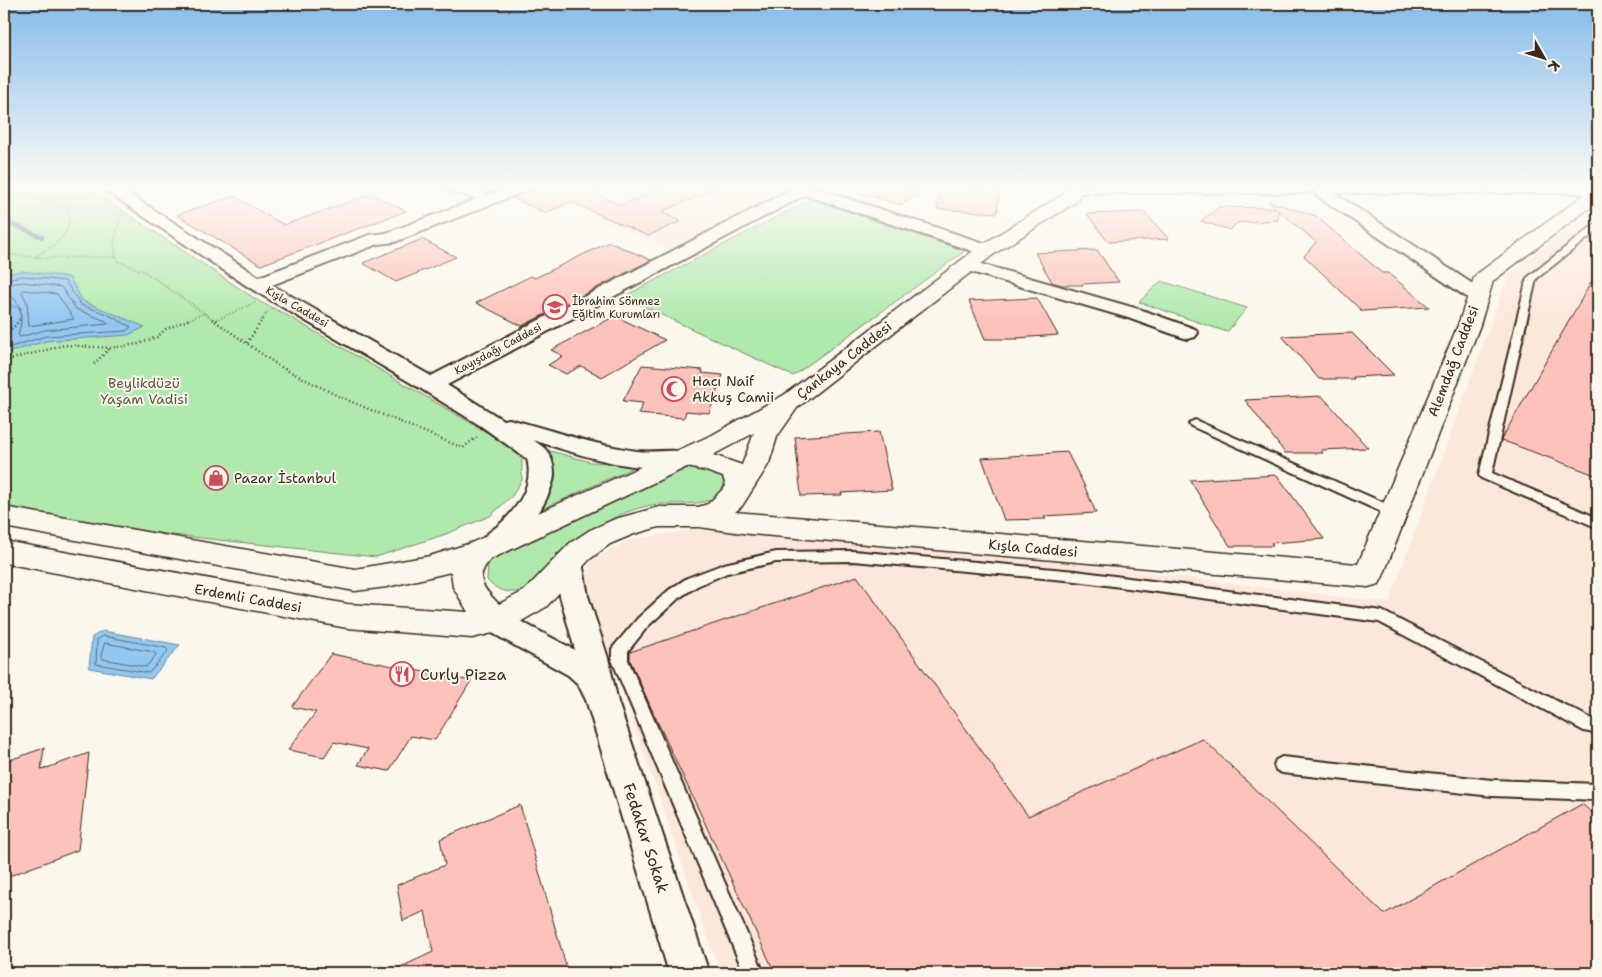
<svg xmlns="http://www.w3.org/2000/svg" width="1602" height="977" font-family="'Shantell Sans',sans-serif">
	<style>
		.built { fill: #fce7dd }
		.green { fill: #b0e9ad; stroke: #768a66 }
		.water { fill: #92c7f0; stroke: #6f889c }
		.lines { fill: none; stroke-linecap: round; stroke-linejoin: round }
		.shore { stroke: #5e6972; stroke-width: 1 }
		.stream { stroke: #6f889c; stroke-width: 4.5 }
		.building { fill: #fdc2ba; stroke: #3b2a1e }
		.lane-casing { stroke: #3b2a1e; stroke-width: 4 }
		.street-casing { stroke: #3b2a1e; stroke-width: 4 }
		.secondary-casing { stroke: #3b2a1e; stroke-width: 3 }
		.path-far1 { stroke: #3b2a1e; stroke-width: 2; stroke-dasharray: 0.5 2.5; stroke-linecap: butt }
		.path { stroke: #3b2a1e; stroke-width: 2.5; stroke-dasharray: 1 3; stroke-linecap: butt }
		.lane { fill: #fbf7ec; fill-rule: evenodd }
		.street { fill: #fbf7ec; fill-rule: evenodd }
		.secondary { fill: #fbf7ec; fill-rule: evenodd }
		.labels { text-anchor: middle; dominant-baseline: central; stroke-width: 4; stroke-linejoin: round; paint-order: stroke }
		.far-poi-label { font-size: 11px; fill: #3b2a1e; stroke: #fbf7ec; text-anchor: start }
		.far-street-label { font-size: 11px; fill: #3b2a1e; stroke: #fbf7ec }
		.street-label { font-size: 14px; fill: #3b2a1e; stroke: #fbf7ec }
		.poi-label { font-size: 14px; fill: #3b2a1e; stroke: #fbf7ec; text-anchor: start }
		.park-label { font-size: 14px; fill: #585a42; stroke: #fbf7ec }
		.near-poi-label { font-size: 16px; fill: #3b2a1e; stroke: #fbf7ec; text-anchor: start }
		.near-street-label { font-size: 16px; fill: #3b2a1e; stroke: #fbf7ec }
	</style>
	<rect width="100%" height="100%" fill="#fbf7ec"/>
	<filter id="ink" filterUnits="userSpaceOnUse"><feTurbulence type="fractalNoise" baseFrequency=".02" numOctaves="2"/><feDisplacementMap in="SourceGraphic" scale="10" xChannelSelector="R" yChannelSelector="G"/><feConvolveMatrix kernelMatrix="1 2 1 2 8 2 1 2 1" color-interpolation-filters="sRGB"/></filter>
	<g filter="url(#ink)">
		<!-- built -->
		<path class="built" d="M644 187H783L789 189 784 196 674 250 584 213Z
			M1598 203V973H720L584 581 592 560 629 540 696 529 1006 555 1389 603 1509 274Z"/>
		<!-- green -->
		<path class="green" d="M4 187H87L260 302 283 313 500 440 522 457V480L512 496 490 516 446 534 376 557 164 534 4 507Z
			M811 199 965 251 793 376 623 297Z
			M1161 281 1247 308 1227 332 1139 302Z
			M543 449 591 462 641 464 531 514 554 473 541 450Z
			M694 467C703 470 725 471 724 485 721 511 669 501 652 505 636 508 620 514 606 522 583 534 566 551 547 569 541 575 535 584 528 588 513 596 496 591 487 580L488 564 493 559 688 468Z"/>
		<!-- water -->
		<path class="water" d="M22 271 69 277 83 301 145 327 128 335 46 341 4 354V330L9 327 8 306 4 305V274Z
			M103 631 180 645 151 679 89 668 92 637Z"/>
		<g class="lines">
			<!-- shore -->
			<path class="shore" d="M4 279 23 276 65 281 81 305 107 314 131 327 126 331 46 336 4 349
				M4 285 23 282 61 287 76 309 106 321 108 324 45 330 20 337 18 335C23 319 24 298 4 294
				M24 290 57 294 74 319 29 326 27 302 22 293Z
				M104 636 166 648 168 651 149 673 96 664 97 640Z
				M105 643 154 652 156 655 146 667 103 659 101 656Z"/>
			<!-- stream -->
			<path class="stream" d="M4 221 42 237"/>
		</g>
		<!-- building -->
		<path class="building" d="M536 187H607L593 193 621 205 664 187H719L661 212 681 221 648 236 571 202 545 213 513 198 538 187Z
			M854 187H900L921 193 900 205 853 190Z
			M942 187 999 189 997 213 937 209Z
			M371 194 406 211 261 265 177 215 234 196 284 225Z
			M1268 201 1316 216 1382 273H1388L1429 307 1362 311 1304 256 1316 242 1278 210V220L1237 223 1230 230 1201 221 1219 207 1276 208Z
			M1144 212 1169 239 1108 242 1087 214Z
			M422 239 456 257 396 282 363 263Z
			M609 242 651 260 522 326 476 303 531 276 535 278Z
			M1097 250 1119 282 1082 284 1083 285H1062L1052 282 1035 253Z
			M1598 270V476L1501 440Z
			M1037 298 1058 335 1017 338 1018 339H985L969 301Z
			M615 316 665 340 602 377 581 366 566 374 548 365 563 356 551 350Z
			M1352 333 1394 375 1353 377 1354 379H1319L1282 336Z
			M642 365 703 370 702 373 723 375 709 413 686 411 684 418 638 414 643 403 623 401Z
			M1322 396 1368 448 1321 450 1323 453H1285L1245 400Z
			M879 432 892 490 841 493 842 495 801 496 795 437Z
			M1067 452 1084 485 1096 513 1044 516 1046 519 1004 520 982 458Z
			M1277 475 1324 539 1271 543 1273 546H1230L1190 480Z
			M857 576 1028 816 1203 739 1384 914 1582 804 1598 818V973H775L652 710 630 660V652Z
			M331 654 471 681 435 740 411 736 389 771 358 765 368 749 334 742 324 757 288 750 316 712 292 707Z
			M44 748 41 770 89 753 78 850 4 878V762Z
			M520 805 568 973H388L433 952 425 911 403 921 397 885 445 865 440 839Z"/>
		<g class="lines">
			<defs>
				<path id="lane" d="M1595 224H1598V230L1536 279 1492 473 1598 518V528L1481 478 1479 475 1527 278Z
					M1195 420 1398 509 1399 512 1398 515H1388L1191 426 1189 424 1191 422Z
					M853 551 1076 571 1382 611 1592 719 1598 720V734L1584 731 1379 622 1076 581 853 561 776 562 727 573 697 586 679 598 648 626 628 651V660L764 973H744L612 660V649L615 645 638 618 669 590 687 578 724 564 776 552Z
					M1282 757 1492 780 1598 784V800L1492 796 1282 773 1276 770 1274 765 1276 760Z"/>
				<path id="street" d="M100 187H118L259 277 369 235 386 233 477 199 447 190 445 187C457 187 480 184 488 195L510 187H530L528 190 395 242 378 244 272 285 431 376 792 189 791 187H812L993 246 996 250 993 254 987 255 981 254 805 195 447 385 503 420 509 419C552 430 593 445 637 451 655 453 674 448 691 453L695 458 691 463C641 477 581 455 533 440 540 445 547 448 550 456 553 462 554 469 554 475 552 499 519 549 494 553 490 554 486 552 483 551L479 544C484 535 491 531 499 525 518 508 534 485 527 459L481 426 423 390 250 288Z
					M1067 187H1313L1314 188 1311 191 1306 193H1074L1069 191Z
					M1321 187H1598V197L1578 193H1334L1485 292 1487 296 1485 300 1478 302 1471 300 1316 195 1314 192Z
					M967 260 1142 310 1195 329 1198 333 1195 337 1188 339 1181 337 1128 318 961 269 958 265 961 261Z
					M568 552 578 555 582 562 588 596 608 658 618 702 709 973H669L586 700 578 684 568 675 485 629 480 621 485 613 495 610 505 613 575 650 560 596 554 562 558 555Z"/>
				<path id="secondary" d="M1066 187H1083L1076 202 994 254 797 408 777 437 769 463 763 473 742 506 735 512 1358 564 1458 325 1474 278 1477 274 1592 189 1598 188V201L1493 281 1480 325 1383 576 1379 584 1368 587 750 534 699 527H659L634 534 610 544 590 559 546 607 506 630 472 638 347 628 4 563V541L347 604 468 612 453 587 451 572 387 587 355 591 4 527V507L355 569 430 556 471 543 712 435 784 395 980 246 1062 195ZM754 433 742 465 713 455ZM687 467 706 471 723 477 726 486 708 504 698 507H659L615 519 590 530 570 543 524 591 499 604C483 588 473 578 491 559Z"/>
			</defs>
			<!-- lane casing -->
			<use href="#lane" class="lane-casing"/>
			<!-- street casing -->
			<use href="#street" class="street-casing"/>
			<!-- secondary casing -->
			<use href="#secondary" class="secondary-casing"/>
			<!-- path-far1 -->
			<path class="path-far1" d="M5 187 68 208C75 234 54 245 35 257
				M121 213 114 244 117 261 145 272 214 320
				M4 254 44 258 116 257
				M4 304 21 308 20 320
				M187 320 205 313
				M216 320 256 302
				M262 320 269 310"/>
			<!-- path -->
			<path class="path" d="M212 319 279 366 340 397 463 448 478 436
				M216 320 218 319
				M4 333 15 326 20 319
				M247 343 263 319
				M4 361 65 345 110 348 138 344 157 337 166 329 190 319
				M94 364 110 348"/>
			<!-- lane -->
			<use href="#lane" class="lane"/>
			<!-- street -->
			<use href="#street" class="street"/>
			<!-- secondary -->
			<use href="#secondary" class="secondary"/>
		</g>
	</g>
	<!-- sky -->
	<linearGradient id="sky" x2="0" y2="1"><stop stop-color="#85bceb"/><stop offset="0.58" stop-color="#fdfbf6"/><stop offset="1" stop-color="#fdfbf6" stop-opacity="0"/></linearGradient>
	<rect width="1602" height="323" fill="url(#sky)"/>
	<!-- icons -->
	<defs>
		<symbol id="school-ring" viewBox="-11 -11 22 22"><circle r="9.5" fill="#fbf7ec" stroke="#d1495b" stroke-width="1.5"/><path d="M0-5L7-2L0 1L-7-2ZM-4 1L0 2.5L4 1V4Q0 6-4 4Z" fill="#d1495b"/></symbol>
		<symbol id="mosque-ring" viewBox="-11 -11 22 22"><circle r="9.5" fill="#fbf7ec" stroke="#d1495b" stroke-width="1.5"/><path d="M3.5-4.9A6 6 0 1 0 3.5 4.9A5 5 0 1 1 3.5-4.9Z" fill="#d1495b"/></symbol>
		<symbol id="shop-ring" viewBox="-11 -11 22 22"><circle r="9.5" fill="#fbf7ec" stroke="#d1495b" stroke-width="1.5"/><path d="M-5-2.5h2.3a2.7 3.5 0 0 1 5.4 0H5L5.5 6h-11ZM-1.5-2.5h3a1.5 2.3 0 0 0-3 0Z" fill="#d1495b"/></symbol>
		<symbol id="restaurant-ring" viewBox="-11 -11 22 22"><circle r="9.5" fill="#fbf7ec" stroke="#d1495b" stroke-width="1.5"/><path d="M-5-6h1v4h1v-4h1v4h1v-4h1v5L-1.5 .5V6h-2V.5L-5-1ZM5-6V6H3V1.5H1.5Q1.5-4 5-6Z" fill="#d1495b"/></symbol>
	</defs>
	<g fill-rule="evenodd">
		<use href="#school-ring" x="541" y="293" width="28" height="28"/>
		<use href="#mosque-ring" x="660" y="375" width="28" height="28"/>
		<use href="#shop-ring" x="202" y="464" width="28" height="28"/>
		<use href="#restaurant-ring" x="388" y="660" width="28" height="28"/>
	</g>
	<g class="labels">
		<!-- far-poi labels -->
		<g class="far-poi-label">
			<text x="572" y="301">İbrahim Sönmez<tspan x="572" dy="13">Eğitim Kurumları</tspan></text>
		</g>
		<!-- far-street labels -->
		<g class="far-street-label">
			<text transform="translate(297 307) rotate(30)">Kışla Caddesi</text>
			<text transform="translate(498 349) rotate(-28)">Kayışdağı Caddesi</text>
		</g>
		<!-- street labels -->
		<g class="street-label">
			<text transform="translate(844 360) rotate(-38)">Çankaya Caddesi</text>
			<text transform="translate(1453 361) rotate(-69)">Alemdağ Caddesi</text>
			<text transform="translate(1033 548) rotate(5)">Kışla Caddesi</text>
			<text transform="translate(248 598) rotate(10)">Erdemli Caddesi</text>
		</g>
		<!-- poi labels -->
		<g class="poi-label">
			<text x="692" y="381">Hacı Naif<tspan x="692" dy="16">Akkuş Camii</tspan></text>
			<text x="234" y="478">Pazar İstanbul</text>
		</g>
		<!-- park labels -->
		<g class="park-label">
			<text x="144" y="383">Beylikdüzü<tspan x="144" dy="16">Yaşam Vadisi</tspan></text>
		</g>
		<!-- near-poi labels -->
		<g class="near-poi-label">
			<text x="420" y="674">Curly Pizza</text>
		</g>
		<!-- near-street labels -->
		<g class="near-street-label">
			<text transform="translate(646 838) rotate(72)">Fedakar Sokak</text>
		</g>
	</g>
	<!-- margin -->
	<rect width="1602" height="977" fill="none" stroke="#fbf7ec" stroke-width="20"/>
	<rect x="10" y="10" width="1582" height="957" fill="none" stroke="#3b2a1e" stroke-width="2" filter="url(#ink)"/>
	<!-- north arrow -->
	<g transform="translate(1544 58) rotate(129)" stroke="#fbf7ec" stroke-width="4" paint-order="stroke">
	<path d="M0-4L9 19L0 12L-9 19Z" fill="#3b2a1e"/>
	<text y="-8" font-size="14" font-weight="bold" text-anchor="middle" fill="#3b2a1e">K</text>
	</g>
</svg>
